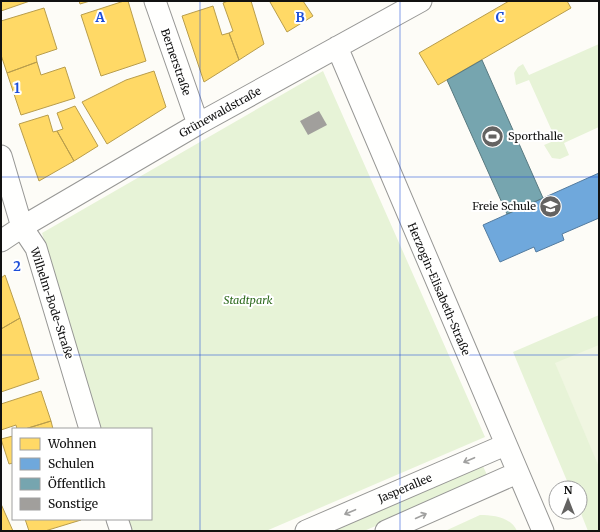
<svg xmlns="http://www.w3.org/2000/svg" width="600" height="532" font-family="Merriweather,serif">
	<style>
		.green { fill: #e7f3d7 }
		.pitch { fill: #f0f6e1 }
		.homes { fill: #ffd966; stroke: #b89d4c }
		.schools { fill: #6fa8dc; stroke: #537b9f }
		.public { fill: #76a5af; stroke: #587980 }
		.building { fill: #a19f9c }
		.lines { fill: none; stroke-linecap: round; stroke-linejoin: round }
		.minor-casing { stroke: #979795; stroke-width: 23 }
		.minor { stroke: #fffffe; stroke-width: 21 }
		.oneway { stroke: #a0a09f }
		.grid { fill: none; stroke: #1d4ed8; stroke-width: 1; stroke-opacity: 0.55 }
		.labels { text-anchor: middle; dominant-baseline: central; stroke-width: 4; stroke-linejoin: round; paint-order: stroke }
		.street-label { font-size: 11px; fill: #111; stroke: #fff }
		.poi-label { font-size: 11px; fill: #111; stroke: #fff; text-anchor: start }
		.park-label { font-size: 11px; font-style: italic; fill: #2f6b1f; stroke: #fff }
		.grid-label { font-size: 13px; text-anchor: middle; font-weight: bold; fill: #1d4ed8; stroke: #fff; stroke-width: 4; stroke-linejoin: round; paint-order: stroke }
	</style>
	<rect width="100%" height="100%" fill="#fdfcf7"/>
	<!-- green -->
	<path class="green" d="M599 44V127L564 143 569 155 560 159 552 158 544 145 556 140 529 80 516 85 514 73 518 67 523 64 529 75Z
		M323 71 485 437 266 531H131L127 519H151V429H100L42 233Z
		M599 315V531H588L580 511V488H570L513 352Z
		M481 462 488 477 364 531H325Z
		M480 515C493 515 511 517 517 531H445Z"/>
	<!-- pitch -->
	<path class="pitch" d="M599 345V467L555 363Z"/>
	<!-- homes -->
	<path class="homes" d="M1 1H30L1 11Z
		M79 1H90L80 4Z
		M124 1H128L146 61 101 76 81 15Z
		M228 1H251L264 44 239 60 229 33 233 31 223 3Z
		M273 1H303L313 16 287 32 270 2Z
		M509 1H567L571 8 438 85 419 53Z
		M213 6 222 35 229 33 239 60 204 82 182 16Z
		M44 8 57 49 36 56 37 62 7 73 1 55V21Z
		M37 62 41 75 65 67 75 98 21 115 7 73Z
		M154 71 166 107 107 144 82 102 126 80Z
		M75 106 98 146 74 161 57 131 63 129 57 113Z
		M48 115 53 132 57 131 74 161 39 181 19 124Z
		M5 275 20 318 1 329V278Z
		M20 318 39 379 1 392V329Z
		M41 391 51 421 25 429H17L16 425 1 430V404Z
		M51 421 53 429H25Z
		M13 436V463L9 464 1 439Z
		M1 504 13 531H1Z
		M25 519H80L81 520 45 531H29Z"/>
	<!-- schools -->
	<path class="schools" d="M599 173V218L562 234 564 240 536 252 534 247 500 262 483 225Z"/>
	<!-- public -->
	<path class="public" d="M482 60 543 198 507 214 447 80Z"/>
	<!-- building -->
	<path class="building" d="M319 111 327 125 308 135 300 121Z"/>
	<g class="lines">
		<defs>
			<path id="minor" d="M155 1 198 124
				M337 47 543 531
				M1 156 22 227 36 248 90 429
				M1 241 22 227 198 124 421 1
				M117 519 121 531
				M306 531 505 445
				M386 531 517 473"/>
		</defs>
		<!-- minor casing -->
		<use href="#minor" class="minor-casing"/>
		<!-- minor -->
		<use href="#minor" class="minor"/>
	</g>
	<!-- one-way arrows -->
	<defs><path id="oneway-shaft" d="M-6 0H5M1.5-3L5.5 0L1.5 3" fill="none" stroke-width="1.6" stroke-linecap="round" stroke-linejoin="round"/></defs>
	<g class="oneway">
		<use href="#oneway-shaft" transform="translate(469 460) rotate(157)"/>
		<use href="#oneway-shaft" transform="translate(350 512) rotate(157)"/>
		<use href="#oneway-shaft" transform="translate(421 516) rotate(-24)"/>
	</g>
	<!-- grid -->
	<path class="grid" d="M200 1V531M400 1V531M1 177H599M1 355H599"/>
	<!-- icons -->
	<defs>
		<symbol id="stadium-disc" viewBox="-11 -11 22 22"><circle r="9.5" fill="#646362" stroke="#fff"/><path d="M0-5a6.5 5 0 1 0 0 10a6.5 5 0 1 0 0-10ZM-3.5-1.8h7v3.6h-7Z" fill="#fff"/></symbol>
		<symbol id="school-disc" viewBox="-11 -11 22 22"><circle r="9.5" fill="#646362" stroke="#fff"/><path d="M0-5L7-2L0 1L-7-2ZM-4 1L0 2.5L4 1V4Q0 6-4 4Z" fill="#fff"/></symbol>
	</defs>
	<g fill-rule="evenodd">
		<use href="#stadium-disc" x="480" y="124" width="25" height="25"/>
		<use href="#school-disc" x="538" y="194" width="25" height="25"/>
	</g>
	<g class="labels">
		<!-- street labels -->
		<g class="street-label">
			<text transform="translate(176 62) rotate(71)">Bernerstraße</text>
			<text transform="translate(220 112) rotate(-29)">Grünewaldstraße</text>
			<text transform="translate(439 289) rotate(67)">Herzogin-Elisabeth-Straße</text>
			<text transform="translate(52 303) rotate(72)">Wilhelm-Bode-Straße</text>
			<text transform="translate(405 488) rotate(-23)">Jasperallee</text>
		</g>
		<!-- poi labels -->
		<g class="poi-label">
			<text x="508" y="136">Sporthalle</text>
			<text x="536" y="206" text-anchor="end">Freie Schule</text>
		</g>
		<!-- park labels -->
		<g class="park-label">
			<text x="248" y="300">Stadtpark</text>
		</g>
	</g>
	<g class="grid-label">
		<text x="100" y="22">A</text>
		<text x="300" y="22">B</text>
		<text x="500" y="22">C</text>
		<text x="17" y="93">1</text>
		<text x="17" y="271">2</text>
	</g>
	<!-- border -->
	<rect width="600" height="532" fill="none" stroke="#111111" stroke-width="4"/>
	<!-- legend -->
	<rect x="12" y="428" width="140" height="92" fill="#ffffff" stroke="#a0a0a0"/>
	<rect x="20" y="438" width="20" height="12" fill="#ffd966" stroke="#a0a0a0"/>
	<text x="48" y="448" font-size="12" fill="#111111">Wohnen</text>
	<rect x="20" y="458" width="20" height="12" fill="#6fa8dc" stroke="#a0a0a0"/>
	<text x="48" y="468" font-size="12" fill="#111111">Schulen</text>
	<rect x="20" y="478" width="20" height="12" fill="#76a5af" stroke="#a0a0a0"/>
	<text x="48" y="488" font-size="12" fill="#111111">Öffentlich</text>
	<rect x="20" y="498" width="20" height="12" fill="#a19f9c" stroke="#a0a0a0"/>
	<text x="48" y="508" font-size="12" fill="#111111">Sonstige</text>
	<!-- north arrow -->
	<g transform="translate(568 500)"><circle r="19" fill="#ffffff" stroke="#a0a0a0"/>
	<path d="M0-3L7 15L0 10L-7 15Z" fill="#646362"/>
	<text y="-6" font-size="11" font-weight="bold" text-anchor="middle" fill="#111111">N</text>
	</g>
</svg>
